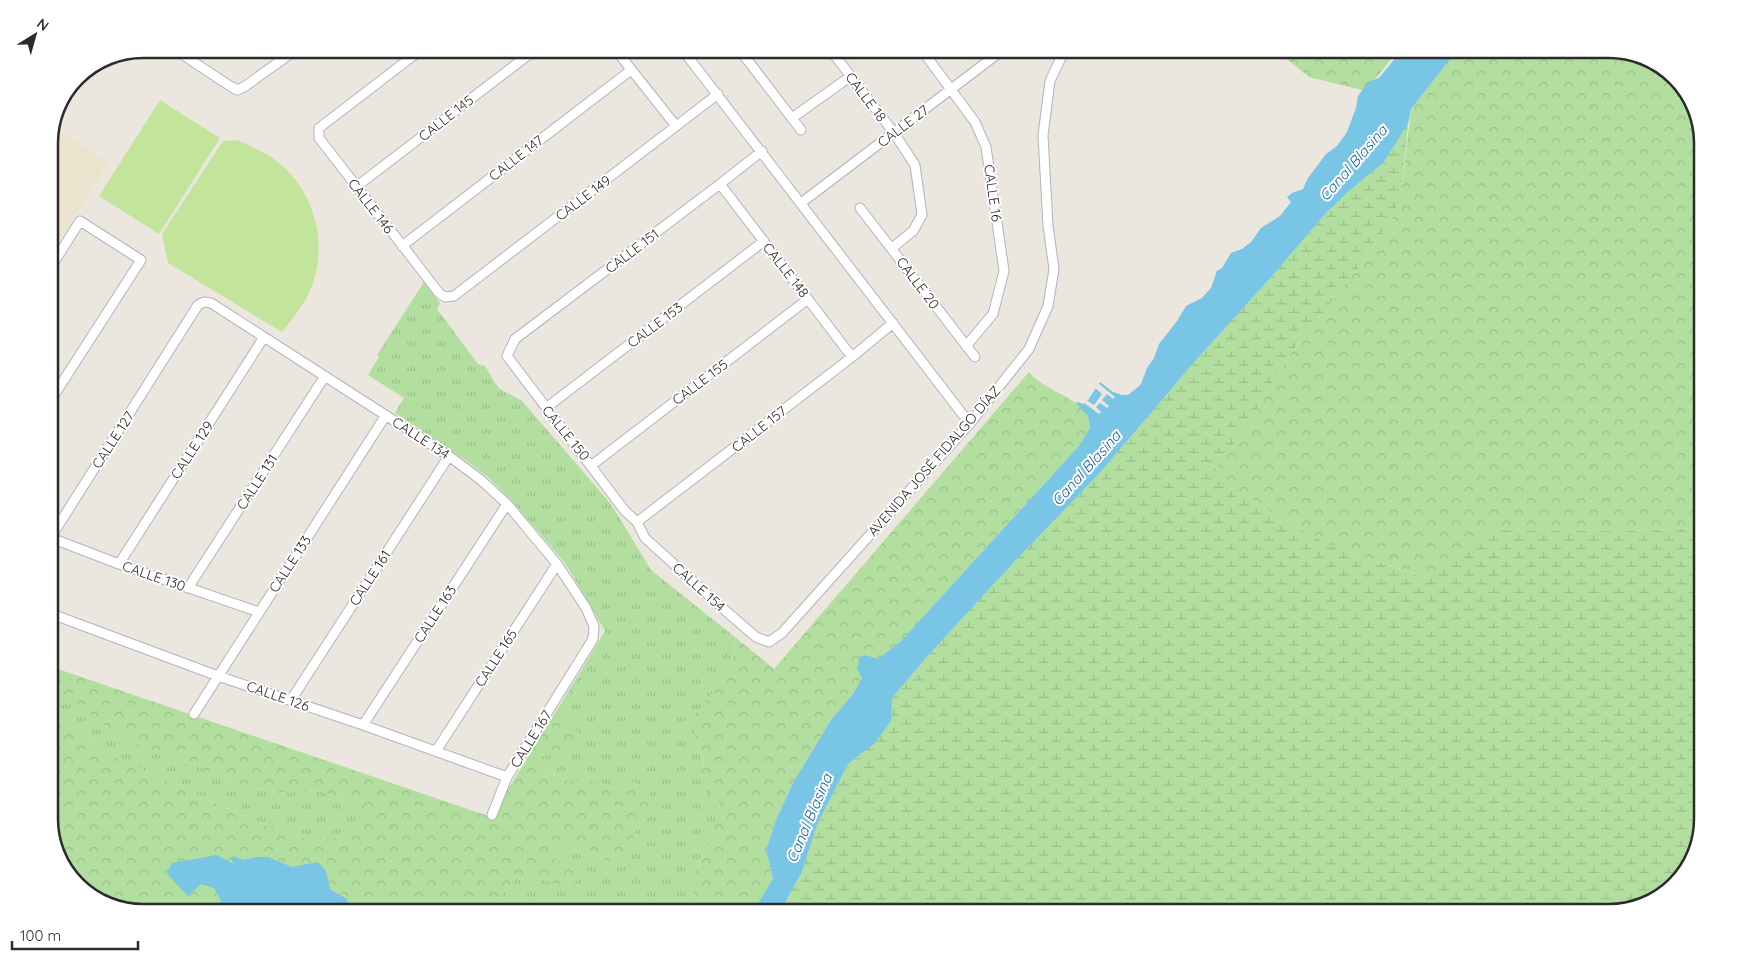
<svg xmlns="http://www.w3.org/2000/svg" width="1751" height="961" font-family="Quicksand,sans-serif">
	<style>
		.education { fill: #ece3cf }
		.grass { fill: url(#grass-tufts) }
		.forest { fill: url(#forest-crowns) }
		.wetland { fill: url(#wetland-marsh) }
		.pitch { fill: #c3e49b }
		.water { fill: #79c5e5 }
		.pier { fill: #ebe6de }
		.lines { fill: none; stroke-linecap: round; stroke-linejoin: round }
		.minor-casing { stroke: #b1b4bd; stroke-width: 11 }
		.minor { stroke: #fff; stroke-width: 9 }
		.labels { text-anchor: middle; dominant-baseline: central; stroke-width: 4; stroke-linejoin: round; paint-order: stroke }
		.street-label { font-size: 14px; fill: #2b2b2b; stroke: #fff }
		.water-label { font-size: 15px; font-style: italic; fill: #186392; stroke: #fff }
		.rim { fill: none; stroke: #2b2b2b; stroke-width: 2.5 }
	</style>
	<defs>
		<pattern id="grass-tufts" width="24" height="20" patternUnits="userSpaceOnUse" patternTransform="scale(1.25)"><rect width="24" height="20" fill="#b2de9f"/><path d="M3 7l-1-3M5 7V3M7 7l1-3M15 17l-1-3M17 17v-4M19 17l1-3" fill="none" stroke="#99bf89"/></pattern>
		<pattern id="forest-crowns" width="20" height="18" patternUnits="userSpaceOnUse" patternTransform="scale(1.25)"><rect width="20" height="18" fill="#b2de9f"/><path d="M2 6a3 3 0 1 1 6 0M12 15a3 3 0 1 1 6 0" fill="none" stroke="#99bf89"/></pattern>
		<pattern id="wetland-marsh" width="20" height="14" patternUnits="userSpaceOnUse" patternTransform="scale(1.25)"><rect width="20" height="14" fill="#b2de9f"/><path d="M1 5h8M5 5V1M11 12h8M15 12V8" fill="none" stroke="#99bf89"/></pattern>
	</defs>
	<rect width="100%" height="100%" fill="#ebe6de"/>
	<!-- education -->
	<path class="education" d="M53 127 109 162 49 255V136Z"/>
	<!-- grass -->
	<path class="grass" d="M424 282 440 303 437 309 478 364 485 366 495 383 500 389 522 401 611 504 651 570 736 638 731 669 694 717V733L704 766 707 792 720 804 704 858 695 872 691 887 699 904V912H513L507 908 502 894 515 879 533 877 565 887 579 874 555 858 561 847 578 845 615 865 634 845 635 832 641 823 655 811 628 781C606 794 609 784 588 781 584 780 580 781 576 781 558 781 549 773 538 758L549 754H570L572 725 564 718 567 703 581 685 582 677 579 674 605 631 565 563 511 500 488 477 464 459 395 413 404 398 368 375 379 357 377 355Z
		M49 682 110 729 149 750 191 763 239 784 278 793 300 791 322 792 366 806 343 837 308 840 255 821 112 756 82 734 60 714 49 708Z"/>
	<!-- forest -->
	<path class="forest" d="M1274 49H1399L1366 91 1309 77Z
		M1458 49H1609L1650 59 1687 90 1702 136V528L1619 531 1489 530 1427 578 1329 545 1271 512 1212 474 1229 453 1288 357 1361 264 1390 223 1401 196 1411 109Z
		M1029 372C1044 391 1079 397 1088 416 1089 419 1090 424 1090 428L1078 447 900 642 878 659 871 657 857 669 862 678 853 694 831 720 793 783 776 820 766 850 773 878 753 912H699V904L691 887 695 872 704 858 720 804 707 792 699 776 704 765 694 733V716L731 669 736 638 774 669Z
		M49 666 491 817 579 674 582 677 581 685 567 703 564 718 572 725 580 736 570 754H549L539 759C549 773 556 780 574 781 578 782 583 780 587 780 608 782 604 795 628 781 649 785 651 790 655 811L641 823 635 832 634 845 626 858 615 865 578 845 561 847 555 858 579 874V880L565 887 533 877 515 879 502 894 507 908 513 912H142L101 902 66 872 69 865 67 857 60 856 49 825V708L60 714 82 734 112 756 255 821 308 840 343 837 366 806 322 792 300 791 278 793 239 784 191 763 149 750 110 729 50 684Z"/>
	<!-- wetland -->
	<path class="wetland" d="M1408 124 1401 196 1390 223 1361 264 1288 357 1229 453 1213 474 1271 512 1329 545 1426 578 1489 530 1619 531 1702 528V819L1692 860 1661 897 1609 912H780L802 872 817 825 848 764 875 743 890 721 892 698 925 659 1015 561 1099 474 1196 360 1274 274 1326 213 1349 191 1384 162Z"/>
	<!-- pitch -->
	<path class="pitch" d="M160 100 220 138 159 234 99 196Z
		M237 140C254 148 272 155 286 169 319 202 329 255 307 297 300 309 291 321 282 332L168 263 162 234 223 141Z"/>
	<!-- water -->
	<path class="water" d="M1407 49H1458L1411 109 1408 124 1384 162 1349 191 1326 213 1274 274 1196 360 1099 474 1015 561 925 659 892 698 891 721 875 743 848 764 817 825 802 872 780 912H753L773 878 766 850 776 820 793 783 831 720 853 694 862 678 857 669 860 657 865 655 878 659 900 642 1078 447 1090 428 1088 416 1076 403 1078 402 1083 404 1088 400 1100 382 1113 392 1122 395H1128L1137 388 1141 384 1147 368 1154 358 1159 344 1177 321 1186 306 1202 298 1211 288 1217 271 1222 268 1231 253 1242 249 1251 242 1261 228 1280 216 1291 202 1287 197 1292 193 1303 189 1308 178 1326 154 1337 146 1347 132 1356 108 1358 96 1368 82 1379 78 1398 55Z
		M217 855 234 864 231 858 233 856 243 860 257 857H268L292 867 318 862 326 871 330 889 347 899 350 912H215V910L221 901 214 888 201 884 188 896 167 874 172 863Z"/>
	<!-- pier -->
	<path class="pier" d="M1098 383 1115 397 1113 399 1107 394 1102 400 1109 406 1107 408 1100 403 1096 407 1101 412 1099 414 1080 400 1082 401 1085 399 1094 405 1102 394 1094 387Z"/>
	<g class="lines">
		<defs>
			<path id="minor" d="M174 49 230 86 237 90 244 87 297 49
				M274 49 282 60
				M422 49 319 128V138L426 276 439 293 445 297 454 296 718 94
				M615 49 676 126
				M682 49 970 424
				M739 49 801 130
				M830 49 894 133 915 165 922 215 913 231 892 248
				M921 49 975 122 986 147 1004 271 993 314 966 346
				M792 118 851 76
				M762 151 720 184 515 339 507 356 625 511 637 522 645 538 727 612 756 637 769 642 782 633 971 422 1029 349 1048 306 1054 269 1048 226 1043 135 1050 81 1065 49
				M720 184 852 357
				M356 187 536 49
				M801 203 1004 49
				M860 208 975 357
				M402 246 631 70
				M49 270 80 221 141 260 49 403
				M546 408 764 241
				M592 465 808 299
				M637 522 852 357 893 323
				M51 538 119 564 259 612
				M49 540 198 305 204 302 211 303 449 456 481 480 507 504 557 564 586 608 594 626 593 639 507 777 492 815
				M119 564 264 337
				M188 588 325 376
				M49 613 218 676 363 725 507 777
				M291 700 449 456
				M194 714 386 415
				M363 725 507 504
				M436 751 557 564"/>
		</defs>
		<!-- minor casing -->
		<use href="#minor" class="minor-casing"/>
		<!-- minor -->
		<use href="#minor" class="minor"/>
	</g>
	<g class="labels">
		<!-- street labels -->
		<g class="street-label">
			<text transform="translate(866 97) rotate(53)">CALLE 18</text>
			<text transform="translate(446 118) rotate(-38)">CALLE 145</text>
			<text transform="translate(903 126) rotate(-37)">CALLE 27</text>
			<text transform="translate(516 158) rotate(-38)">CALLE 147</text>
			<text transform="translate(993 193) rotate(82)">CALLE 16</text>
			<text transform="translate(583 198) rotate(-37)">CALLE 149</text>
			<text transform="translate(371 206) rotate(52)">CALLE 146</text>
			<text transform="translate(632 251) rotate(-37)">CALLE 151</text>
			<text transform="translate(786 270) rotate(52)">CALLE 148</text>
			<text transform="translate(918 283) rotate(53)">CALLE 20</text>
			<text transform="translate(655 325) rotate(-37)">CALLE 153</text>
			<text transform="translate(700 382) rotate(-37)">CALLE 155</text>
			<text transform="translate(759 429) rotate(-38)">CALLE 157</text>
			<text transform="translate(566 433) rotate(51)">CALLE 150</text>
			<text transform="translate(421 438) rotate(33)">CALLE 134</text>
			<text transform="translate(113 440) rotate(-57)">CALLE 127</text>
			<text transform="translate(192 450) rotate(-57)">CALLE 129</text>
			<text transform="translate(934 461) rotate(-49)">AVENIDA JOSÉ FIDALGO DÍAZ</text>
			<text transform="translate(257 482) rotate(-57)">CALLE 131</text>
			<text transform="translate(290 564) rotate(-57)">CALLE 133</text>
			<text transform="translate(154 576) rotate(19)">CALLE 130</text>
			<text transform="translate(370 578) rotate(-57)">CALLE 161</text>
			<text transform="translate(699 587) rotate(42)">CALLE 154</text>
			<text transform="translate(435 614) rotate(-57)">CALLE 163</text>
			<text transform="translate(496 658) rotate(-57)">CALLE 165</text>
			<text transform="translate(278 696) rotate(19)">CALLE 126</text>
			<text transform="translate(531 739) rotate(-58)">CALLE 167</text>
		</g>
		<!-- water labels -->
		<g class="water-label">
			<text transform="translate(1353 163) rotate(-49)">Canal Blasina</text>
			<text transform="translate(1086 468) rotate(-48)">Canal Blasina</text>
			<text transform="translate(809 818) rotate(-67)">Canal Blasina</text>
		</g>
	</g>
	<!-- crop -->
	<path d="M0 0H1751V961H0ZM143 58H1609A85 85 0 0 1 1694 143V819A85 85 0 0 1 1609 904H143A85 85 0 0 1 58 819V143A85 85 0 0 1 143 58Z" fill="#fff" fill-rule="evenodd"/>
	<path class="rim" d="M143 58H1609A85 85 0 0 1 1694 143V819A85 85 0 0 1 1609 904H143A85 85 0 0 1 58 819V143A85 85 0 0 1 143 58Z"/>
	<!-- north arrow -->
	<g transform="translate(35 35) rotate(37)" stroke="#ffffff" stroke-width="4" paint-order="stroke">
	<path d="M0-4L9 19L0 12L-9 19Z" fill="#2b2b2b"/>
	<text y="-8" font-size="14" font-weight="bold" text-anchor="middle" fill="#2b2b2b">N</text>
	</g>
	<!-- scale -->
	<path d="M12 941v8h126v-8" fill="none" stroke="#2b2b2b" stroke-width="2.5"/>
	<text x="20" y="941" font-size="15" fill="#2b2b2b" stroke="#ffffff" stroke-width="4" paint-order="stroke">100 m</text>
</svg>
